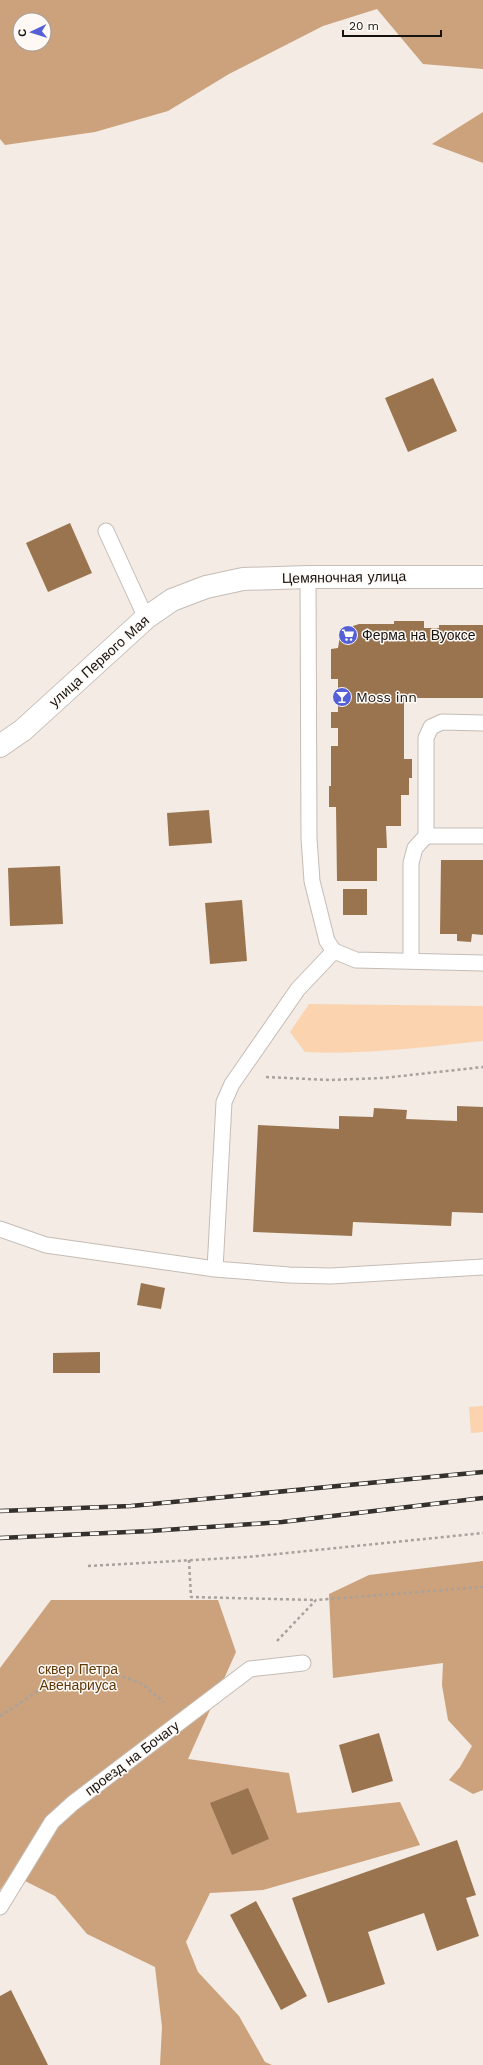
<svg xmlns="http://www.w3.org/2000/svg" width="483" height="2065" font-family="'Work Sans',sans-serif">
	<style>
		.green { fill: #fbd3ae }
		.forest { fill: #cba27c; fill-rule: evenodd }
		.building { fill: #9a744f }
		.lines { fill: none; stroke-linecap: round; stroke-linejoin: round }
		.service-casing { stroke: #c4bcb5; stroke-width: 17 }
		.minor-casing { stroke: #c4bcb5; stroke-width: 24 }
		.path { stroke: #a8a29c; stroke-width: 2.5; stroke-dasharray: 3 3; stroke-linecap: butt }
		.service { stroke: #fff; stroke-width: 15 }
		.minor { stroke: #fff; stroke-width: 22 }
		.rail-casing { stroke: #33302d; stroke-width: 4.5 }
		.rail { stroke: #fef9f5; stroke-width: 3; stroke-dasharray: 9; stroke-linecap: butt }
		.labels { text-anchor: middle; dominant-baseline: central; stroke-width: 3; stroke-linejoin: round; paint-order: stroke }
		.street-label { font-size: 14px; fill: #151310; stroke: #fef9f5 }
		.poi-label { font-size: 14px; fill: #151310; stroke: #fef9f5; text-anchor: start }
		.park-label { font-size: 14px; fill: #603909; stroke: #fef9f5 }
	</style>
	<rect width="100%" height="100%" fill="#f3ebe4"/>
	<!-- green -->
	<path class="green" d="M309 1004 483 1006V1041C423 1047 365 1055 305 1052L290 1032Z
		M483 1406V1432L471 1433 469 1407Z"/>
	<!-- forest -->
	<path class="forest" d="M0 0H483V69L423 64 377 9 323 26 229 74 168 111 95 132 5 145 0 139ZM20 20H44V44H20Z
		M483 112V163L432 144Z
		M483 1561V1790L473 1794 449 1780 460 1767 472 1746 448 1720 442 1685 443 1663 333 1678 329 1594 369 1575Z
		M51 1600H218L236 1652 188 1759 289 1773 297 1813 400 1802 420 1845 263 1890 210 1893 186 1942 198 1972 239 2016 265 2062 272 2065H160L162 2027 155 1967 87 1934 55 1896 11 1874 0 1890V1668Z"/>
	<!-- building -->
	<path class="building" d="M433 378 457 431 408 452 385 398Z
		M70 523 92 573 48 592 26 543Z
		M394 621H424V628H439V625H483V698H404V759H412V778H409V795H401V826H386L387 848H377V881H337L336 807H329V786H331V746H338V728H331V712H338V679H331V649L338 648 340 636 347 628 359 624H394Z
		M209 810 212 843 169 846 167 813Z
		M441 860H483V935L472 934 471 942 457 941V934H440Z
		M60 866 63 924 10 926 8 868Z
		M343 889H367V915H343Z
		M242 900 247 961 210 964 205 903Z
		M457 1106 483 1107V1213L452 1212 451 1226 353 1222 352 1236 253 1232 258 1125 339 1129V1116L373 1117 374 1108 407 1110 406 1119 457 1121Z
		M141 1283 165 1288 161 1309 137 1305Z
		M100 1352V1373H53V1353Z
		M379 1733 393 1781 352 1793 339 1745Z
		M248 1788 269 1839 232 1855 210 1803Z
		M457 1840 476 1895 466 1898 479 1936 437 1951 424 1913 368 1932 385 1984 328 2003 292 1898Z
		M256 1901 307 1996 281 2010 230 1915Z
		M11 1990 48 2065H0V1996Z"/>
	<g class="lines">
		<defs>
			<path id="service" d="M106 531 146 618
				M308 577 309 838 312 881 327 941 334 951 356 960 483 963
				M426 836H483
				M411 961V863L415 848 426 836V738L431 727 442 722 483 723
				M0 1229 46 1245 215 1269 289 1275 331 1276 483 1267
				M215 1269 224 1102 232 1084 298 989 334 951
				M0 1907 52 1822 73 1803 250 1669 303 1663"/>
			<path id="minor" d="M0 746 23 730 146 618 172 600 206 587 243 579 308 577H483"/>
		</defs>
		<!-- service casing -->
		<use href="#service" class="service-casing"/>
		<!-- minor casing -->
		<use href="#minor" class="minor-casing"/>
		<!-- path -->
		<path class="path" d="M266 1077 329 1080 383 1078 483 1067
			M189 1560 191 1597 316 1600
			M88 1566 248 1557 483 1533
			M277 1641 316 1600 483 1587
			M0 1716 28 1698 63 1671H108L142 1684 164 1702"/>
		<!-- service -->
		<use href="#service" class="service"/>
		<!-- minor -->
		<use href="#minor" class="minor"/>
		<defs>
			<path id="rail" d="M0 1511 131 1506 483 1472
				M0 1538 150 1531 282 1522 483 1498"/>
		</defs>
		<!-- rail casing -->
		<use href="#rail" class="rail-casing"/>
		<!-- rail -->
		<use href="#rail" class="rail"/>
	</g>
	<!-- icons -->
	<defs>
		<symbol id="supermarket-disc" viewBox="-11 -11 22 22"><circle r="9.5" fill="#5560d7" stroke="#fef9f5"/><path d="M-6-5.5h2.5l.6 2H6L4.5 2H-2.5L-4.4-4H-6ZM-1.5 3.2a1.3 1.3 0 1 0 .1 0ZM3 3.2a1.3 1.3 0 1 0 .1 0Z" fill="#fff"/></symbol>
		<symbol id="bar-disc" viewBox="-11 -11 22 22"><circle r="9.5" fill="#5560d7" stroke="#fef9f5"/><path d="M-6-5H6L.8 .8V4.5H3.5V6h-7V4.5H-.8V.8Z" fill="#fff"/></symbol>
	</defs>
	<g fill-rule="evenodd">
		<use href="#supermarket-disc" x="337" y="624" width="22" height="22"/>
		<use href="#bar-disc" x="331" y="686" width="22" height="22"/>
	</g>
	<g class="labels">
		<!-- street labels -->
		<g class="street-label">
			<text transform="translate(344 577) rotate(-1)">Цемяночная улица</text>
			<text transform="translate(99 661) rotate(-42)">улица Первого Мая</text>
			<text transform="translate(132 1758) rotate(-37)">проезд на Бочагу</text>
		</g>
		<!-- poi labels -->
		<g class="poi-label">
			<text x="362" y="635">Ферма на Вуоксе</text>
			<text x="356" y="697">Moss inn</text>
		</g>
		<!-- park labels -->
		<g class="park-label">
			<text x="78" y="1669">сквер Петра<tspan x="78" dy="16">Авенариуса</tspan></text>
		</g>
	</g>
	<!-- north arrow -->
	<g transform="translate(32 32) rotate(266)"><circle r="19" fill="#fef9f5" stroke="#a19d99"/>
	<path d="M0-3L7 15L0 10L-7 15Z" fill="#5560d7"/>
	<text y="-6" font-size="11" font-weight="bold" text-anchor="middle" fill="#151310">С</text>
	</g>
	<!-- scale -->
	<path d="M343 30v6h98v-6" fill="none" stroke="#151310" stroke-width="2"/>
	<text x="349" y="30" font-size="12" fill="#151310" stroke="#fef9f5" stroke-width="3" paint-order="stroke">20 m</text>
</svg>
